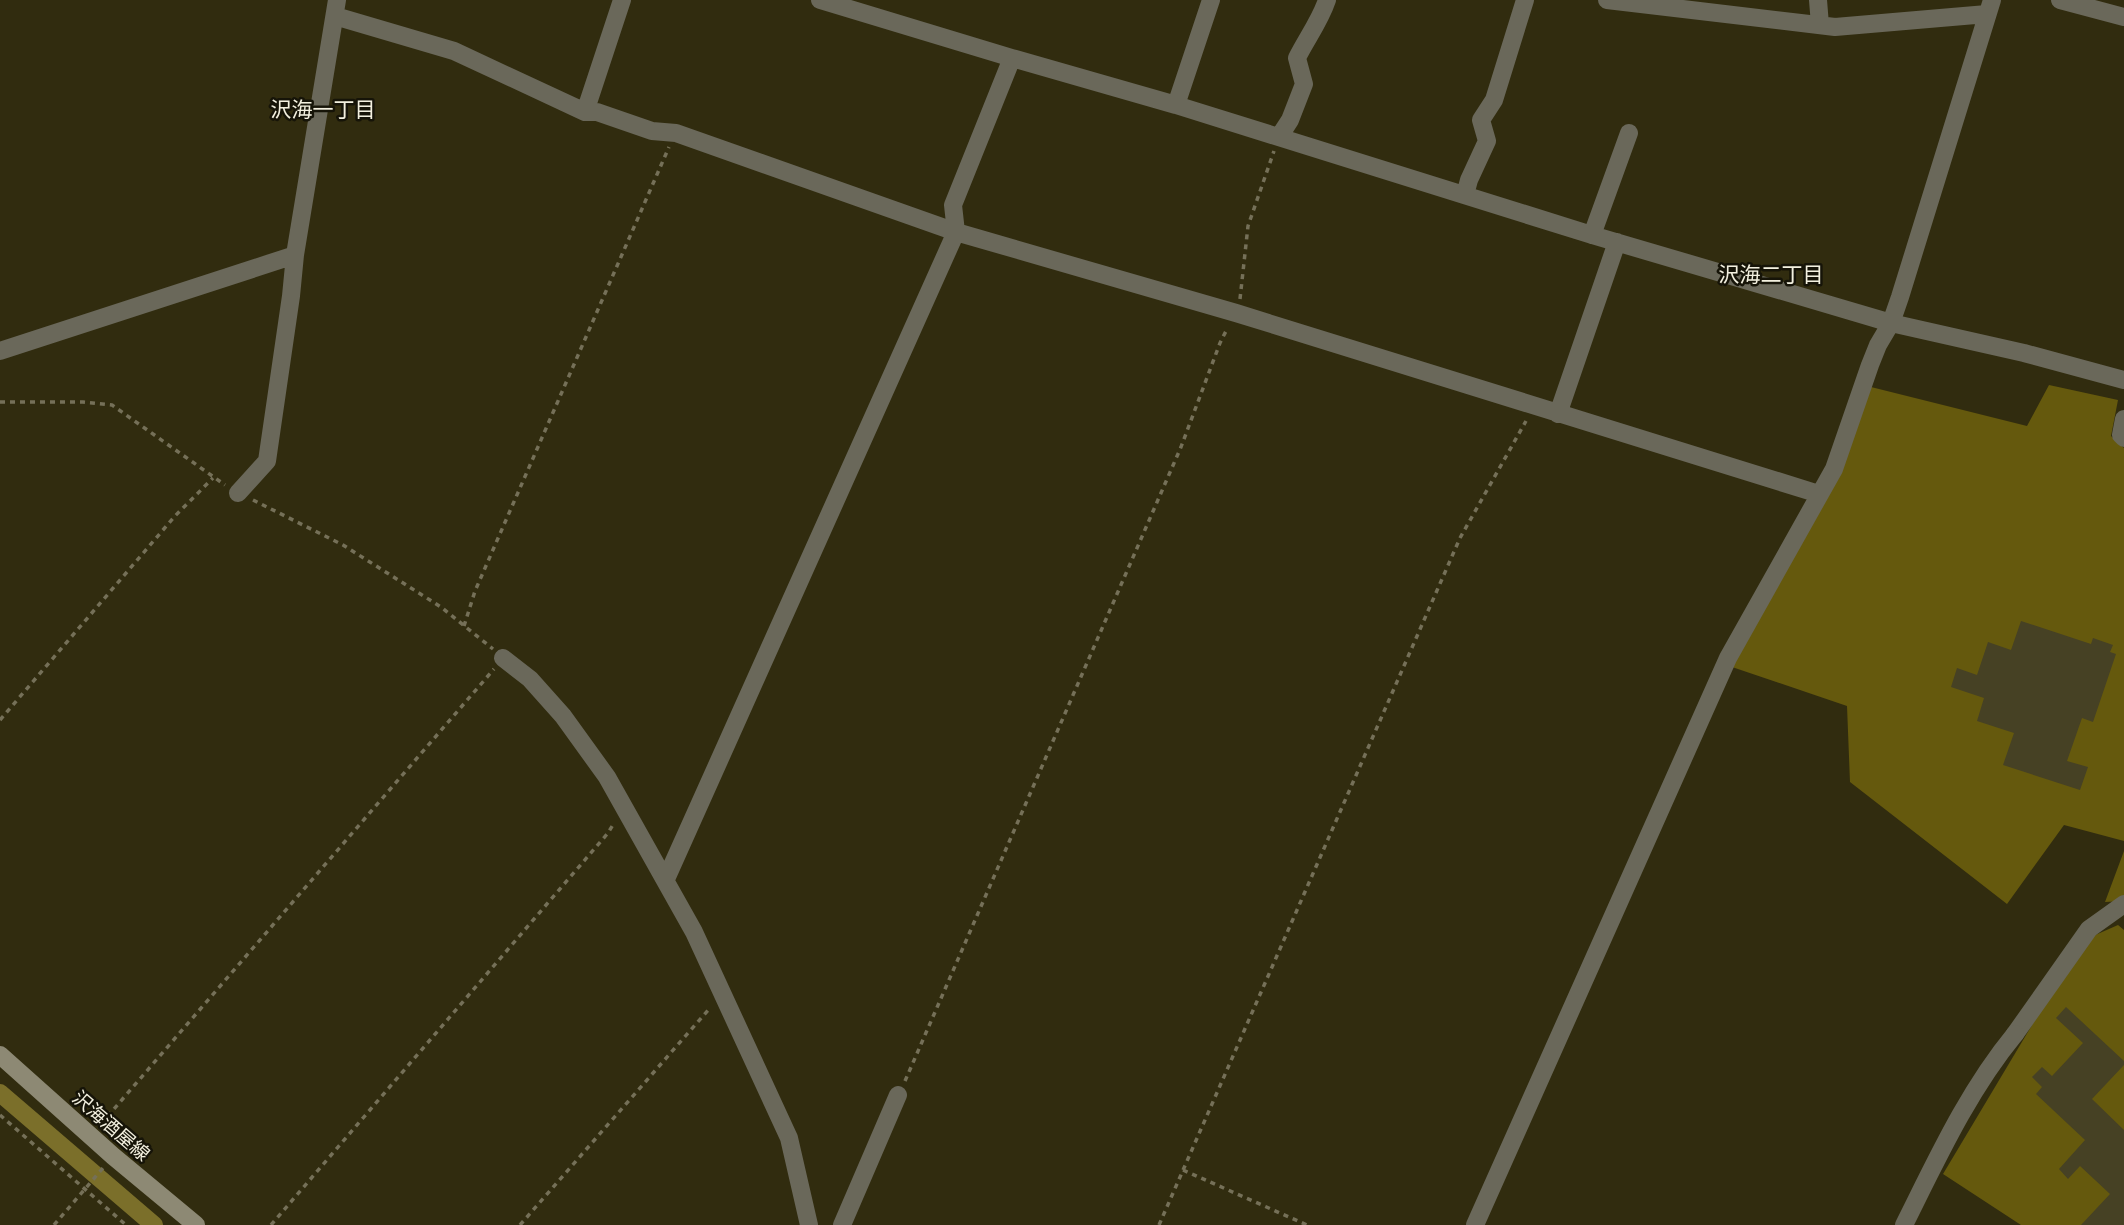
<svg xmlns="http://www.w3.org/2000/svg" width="2124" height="1225" font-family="Figtree,'Noto Sans JP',sans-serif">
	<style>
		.forest { fill: #65590d }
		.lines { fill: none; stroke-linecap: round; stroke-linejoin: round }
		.canal { stroke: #7b6f2a; stroke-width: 18 }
		.building { fill: #464124 }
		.path { stroke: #757058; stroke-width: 3.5; stroke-dasharray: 5 5; stroke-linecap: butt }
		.minor { stroke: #6a685a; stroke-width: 18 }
		.tertiary { stroke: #6a685a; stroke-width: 18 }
		.secondary { stroke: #8d8974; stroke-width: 18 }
		.labels { text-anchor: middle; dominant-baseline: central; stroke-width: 5; stroke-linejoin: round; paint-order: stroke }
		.street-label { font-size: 19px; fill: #f3f0df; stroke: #161408 }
		.neighbourhood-label { font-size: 21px; fill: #f3f0df; stroke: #161408 }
	</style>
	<rect width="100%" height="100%" fill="#312c0f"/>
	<!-- forest -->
	<path class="forest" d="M2049 385 2118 400 2111 436 2124 448V841L2064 825 2007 904 1850 782 1847 706 1732 667 1867 386 2027 426Z
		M2124 851V901L2105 902Z
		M2118 925 2124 930V1225H2021L1943 1174 2041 1010 2093 936Z"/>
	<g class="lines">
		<!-- canal -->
		<path class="canal" d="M0 1093 154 1225"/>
	</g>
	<!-- building -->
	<path class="building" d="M2021 621 2091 644 2093 638 2113 645 2110 652 2116 654 2093 722 2082 718 2067 761 2088 767 2080 790 2003 765 2014 733 1977 721 1984 698 1951 687 1957 668 1977 675 1988 642 2011 650Z
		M2066 1007 2124 1061V1065L2092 1099 2124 1130V1225H2081L2110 1194 2080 1166 2068 1179 2059 1169 2085 1140 2036 1094 2042 1087 2032 1077 2042 1067 2052 1076 2083 1043 2056 1018Z"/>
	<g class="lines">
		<!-- path -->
		<path class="path" d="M1240 299 1248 226 1274 151
			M0 402H83L112 405 225 485
			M253 500 343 545 441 607 493 649
			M464 626 475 591 669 147
			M0 720 175 516 213 478
			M905 1081 1181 447 1220 343 1227 329
			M0 1115 126 1225
			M101 1124 494 669
			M1183 1170 1307 1225
			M54 1225 103 1168
			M271 1225 608 833 614 823
			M520 1225 710 1008
			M1159 1225 1460 538 1526 421"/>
		<!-- minor -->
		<path class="minor" d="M820 0 1012 58 1176 105 1592 235 1891 323 2024 353 2124 380
			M1607 0 1835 27 1987 14
			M1818 0 1820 25
			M2060 0 2124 17
			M335 16 454 51 585 112H597L652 131 676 133 956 232 1236 313 1819 494
			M1176 105 1211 0
			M585 112 622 0
			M1279 137 1290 120 1304 84 1297 58C1307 38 1320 21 1327 0
			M1465 195 1469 180 1487 141 1481 120 1494 100 1525 0
			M1592 235 1629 133
			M0 351 295 255
			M1558 414 1617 242
			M2124 419 2121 435 2124 438
			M238 493 267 461 291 296 295 255 337 0
			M503 658 530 679 563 716 607 777 694 932 789 1138 809 1225
			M666 879 956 232 953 205 1012 58
			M2015 1034 2089 929 2124 904
			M842 1225 898 1095
			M1475 1225 1728 658 1834 469 1870 365 1878 345 1891 323 1900 297 1992 0"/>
		<!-- tertiary -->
		<path class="tertiary" d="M1904 1225C1937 1159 1968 1091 2015 1034"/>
		<!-- secondary -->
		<path class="secondary" d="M0 1055 113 1156 196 1225"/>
	</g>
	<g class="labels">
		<!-- street labels -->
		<g class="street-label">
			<text transform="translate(111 1126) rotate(41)">沢海酒屋線</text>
		</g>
		<!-- neighbourhood labels -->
		<g class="neighbourhood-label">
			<text x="323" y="109">沢海一丁目</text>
			<text x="1771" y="274">沢海二丁目</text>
		</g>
	</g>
</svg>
